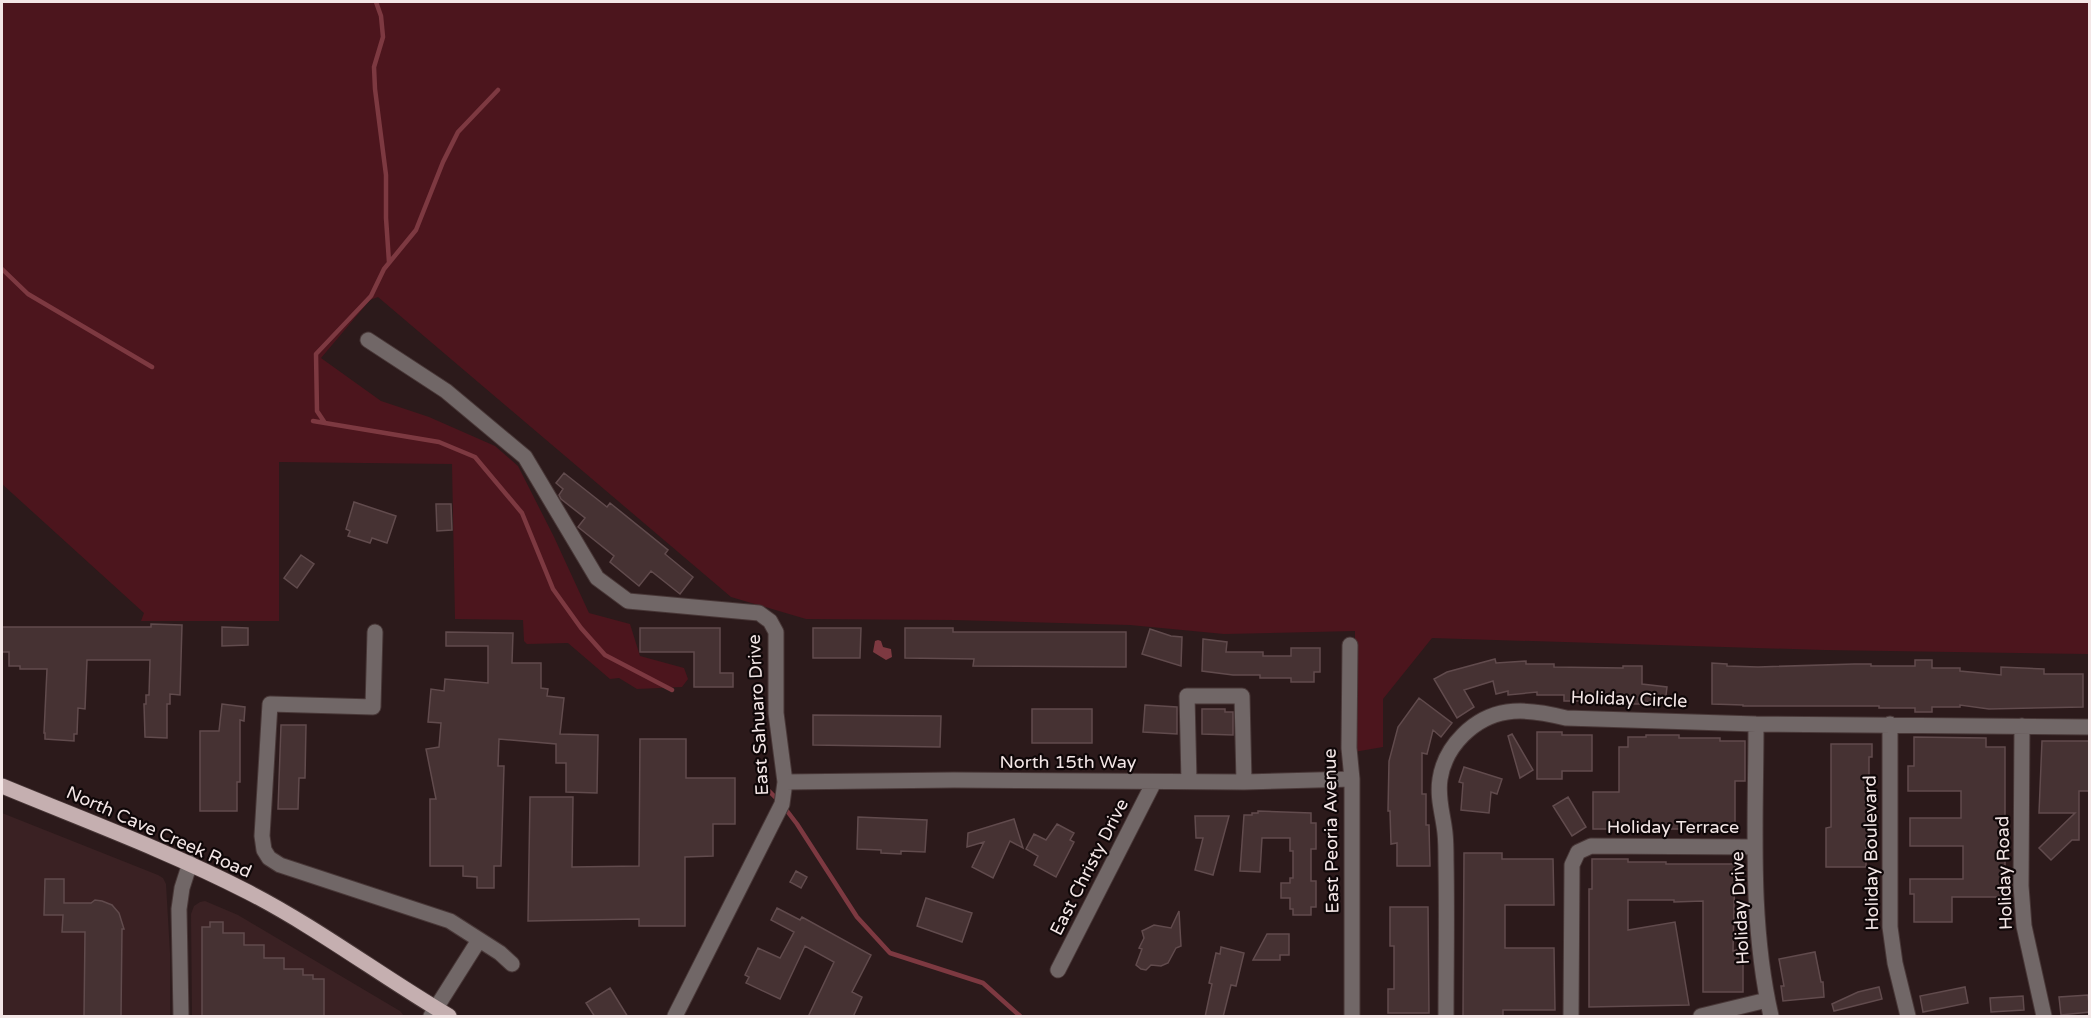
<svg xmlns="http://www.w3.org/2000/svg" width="2091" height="1018" font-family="'Varela Round',sans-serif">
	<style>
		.built { fill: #3a2123 }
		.green { fill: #4c151d }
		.water { fill: #7d3941 }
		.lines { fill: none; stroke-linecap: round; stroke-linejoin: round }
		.stream { stroke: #7d3941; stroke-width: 4.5 }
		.building { fill: #463233; stroke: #614b4d; stroke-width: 1.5 }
		.minor-casing { stroke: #483737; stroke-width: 17 }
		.major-casing { stroke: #483737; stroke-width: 17 }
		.minor { stroke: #716767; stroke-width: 15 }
		.major { stroke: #c5afb0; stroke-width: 15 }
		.labels { text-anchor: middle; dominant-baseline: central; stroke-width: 4.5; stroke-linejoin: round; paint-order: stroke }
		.street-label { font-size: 18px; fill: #f3e6e6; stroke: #0f0708 }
	</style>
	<rect width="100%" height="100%" fill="#2c1a1b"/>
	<!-- built -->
	<path class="built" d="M2 813 158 875 163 878 166 884 170 953V1016H2Z
		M205 901 238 915 400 1011 404 1016H192L191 914 194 906 200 902Z"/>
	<!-- green -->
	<path class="green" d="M2 2H2089V654L1824 650 1432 638 1383 699V747L1354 752 1355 631 1224 634 1130 625 953 620 806 619 731 597 378 297 370 300 321 358 381 401 429 417 495 446 518 466 554 537 589 613 630 624 640 656 684 668 688 679 682 687 637 689 619 678 610 679 568 643 527 644 524 641 523 620 455 619 452 464 279 462V621H141L144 613 2 484Z"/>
	<!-- water -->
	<path class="water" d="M878 640 881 641 883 647 891 649 892 657 886 660 873 652 875 641Z"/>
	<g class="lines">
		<!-- stream -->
		<path class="stream" d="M376 2 381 16 383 37 374 67 375 89 386 175V218L389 262
			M2 269 28 294 152 367
			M313 421 439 442 475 457 522 513 553 589 581 628 605 655 672 690
			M325 423 317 411 316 354 371 296 384 269 416 230 443 162 458 132 498 90
			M763 785 778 800
			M784 807 797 824 857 917 890 953 983 983 1020 1016"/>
	</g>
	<!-- building -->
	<path class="building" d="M564 473 607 507 610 503 668 550 665 554 693 577 680 594 651 571 639 586 610 562 614 556 578 527 585 518 561 499 559 495 563 489 556 483Z
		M354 502 396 516 387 543 372 538 370 543 348 536 350 531 346 529Z
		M436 504H451L452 530 437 531Z
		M301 555 314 564 297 588 284 578Z
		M151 624 182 625 180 695 170 694V704H167V738L145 737 144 704H146V695H149L150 660H87L85 709 78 708 77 734H74V741L45 739V733H44L47 669H20V666H9V652H2V627H151Z
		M222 627 248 628V645L222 646Z
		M640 628H720V673H733V687H694V652H640Z
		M813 628H861L860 658H813Z
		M905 628H953V632H1126V667L973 666 974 659 905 658Z
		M1150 629 1171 636 1182 637 1181 666 1142 654Z
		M446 632 513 633 512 663H541V688L548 689 547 696 564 698 560 734 598 735 597 793 566 792V763H556V744L499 739 498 766H504L501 866H494V888H477V877L463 876V866H430V799H436L426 749 439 747 441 723 428 722 431 689 444 691 445 679 488 683V646H446Z
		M1203 639 1227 642 1226 652H1263V656H1291V648H1320V672H1314V682H1291V678H1260V675H1233L1202 671Z
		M1495 659 1496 663 1526 661V664H1554V667L1623 668V666H1642V684L1667 687 1665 704 1642 701V704H1593V701H1564V695H1537V692L1508 695V691L1496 694 1493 681 1464 690 1474 707 1457 718 1434 679 1447 672Z
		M1915 660H1932V668H1960V671L2001 675V667L2044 669V674H2083V707L1989 709 1960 705V707H1932V712H1915V708H1879V706H1743V705L1712 704V663L1727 664V666L1758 667 1854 664H1871V666H1915Z
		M1419 698 1452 723 1441 737 1433 730 1427 754 1422 753V794H1426V825H1429L1430 866H1397V843L1391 844 1390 811H1388L1389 761 1398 727Z
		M222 704 245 707 244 721 240 720V782H237V811H200V731H219Z
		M1145 705 1177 707V734L1143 732Z
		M1032 709H1092V743H1032Z
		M1202 709H1225V712H1233V735L1202 734Z
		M813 715 941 716 940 747 813 745Z
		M281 725H306L305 778H299L298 809H278Z
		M1537 732H1562V735H1592V771H1562V779H1537Z
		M1512 734 1533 770 1520 778 1508 736Z
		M1646 735H1679V738H1720V741H1745V781H1735V829H1593V792H1619V747H1628V737H1646Z
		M1914 737 1986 738V747H2005V897H1952V922H1914V894H1910V879H1963V846H1910V818H1961V791H1908V766H1914Z
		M640 739H686V778H735V824H713V856L685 857V926H639V919L528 921 530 797H573L572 867 639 866Z
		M2042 741H2090V791H2079V840H2072L2051 860 2039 848 2075 813H2039Z
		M1831 744H1872V757H1869V786L1871 838 1866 839V867H1826V828L1831 827Z
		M1464 767 1502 779 1497 794 1491 792 1489 813 1461 810 1463 783 1459 782Z
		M1568 797 1586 827 1572 836 1553 806Z
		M1258 811 1311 813V823H1316V849H1311V881H1316V907H1311V915H1293V909H1290V898H1281V883H1290V878H1293V851H1290V838H1262L1260 872 1240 871 1244 815H1252V813H1258Z
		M1195 816H1229L1213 875 1195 870 1203 838H1196Z
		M858 817 927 820 925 852 901 851V854L881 853V850L857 849Z
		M1014 819 1023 848 1010 841 993 878 972 867 984 842 967 847 968 833Z
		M1057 824 1074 833 1070 840 1074 842 1056 877 1034 865 1038 856 1026 849 1034 834 1046 840Z
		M1464 853H1502V859H1553L1554 905H1505V948H1554L1555 1010H1503V1017H1463Z
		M1592 859H1628V862H1666V864H1735L1733 951 1740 949 1743 958V992H1703V901L1674 902V900H1628V930L1675 922 1689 1005 1589 1007V889H1592Z
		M796 871 807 877 801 888 790 882Z
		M45 879H64V903H91L95 900 102 901 112 905 119 913 124 929H122L121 1017H84L85 932H62L63 915H44Z
		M926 898 972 913 962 942 917 926Z
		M1390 907H1428L1429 1013H1388V989H1394V946H1390Z
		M777 908 800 920 802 917 871 955 852 992 862 997 853 1017H808L834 962 805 946 780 999 746 983 749 977 745 975 758 948 780 958 794 932 771 920Z
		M1179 911 1181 946 1176 948 1168 963 1161 966 1151 965 1146 970 1141 969 1136 965 1142 949 1139 948 1144 938 1142 931 1154 925 1171 928Z
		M210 922H223V933H244V945H264V958H284V969H303V975H313V979H324V1017H202V927H210Z
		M1267 934H1289V955H1280V960H1253Z
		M1221 947 1244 953 1236 986 1231 985 1223 1017H1205L1212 984 1209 983 1216 953 1220 954Z
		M1815 952 1821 982H1823L1824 997 1783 1001 1781 986H1784L1779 959Z
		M1879 987 1882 999 1834 1011 1832 1004 1858 992Z
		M1965 987 1968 1003 1923 1012 1920 996Z
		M610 988 628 1017H595L586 1003Z
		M2088 995 2090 1012 2061 1015 2059 997Z
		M2023 996 2024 1010 1991 1012 1990 998Z"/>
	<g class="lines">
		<defs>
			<path id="minor" d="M368 340 446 391 525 457 597 578 628 601 759 613 770 621 776 632V713L785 782 782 804 675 1016
				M375 632 373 707 270 704 262 836 264 850 269 858 280 865 450 921 500 953 512 964
				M1350 645 1349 748 1352 779V1016
				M1756 724C1756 821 1749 920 1771 1016
				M1890 724V927L1895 963 1908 1016
				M2022 726 2021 886 2024 926 2044 1016
				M1189 781 1187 696H1242L1244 782
				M785 782 954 780 1244 782 1352 779
				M1058 970 1154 782
				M181 1016 179 909 182 888 190 863
				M431 1016 479 940
				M1446 1016C1446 965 1447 913 1446 861 1446 852 1446 842 1445 833 1443 814 1437 798 1440 779 1445 746 1474 717 1507 712 1527 709 1547 713 1566 718L1756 724 2090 727
				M1571 1016 1572 865 1578 852 1591 846 1755 847
				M1701 1016 1767 1000"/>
			<path id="major" d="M2 786C84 820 168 851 248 892 318 928 381 976 449 1016"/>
		</defs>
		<!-- minor casing -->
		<use href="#minor" class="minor-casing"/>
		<!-- major casing -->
		<use href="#major" class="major-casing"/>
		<!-- minor -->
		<use href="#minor" class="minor"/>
		<!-- major -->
		<use href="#major" class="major"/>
	</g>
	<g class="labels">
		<!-- street labels -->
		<g class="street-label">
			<text transform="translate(1629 699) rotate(2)">Holiday Circle</text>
			<text transform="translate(758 715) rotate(-93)">East Sahuaro Drive</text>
			<text x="1068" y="762">North 15th Way</text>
			<text x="1673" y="827">Holiday Terrace</text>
			<text transform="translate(1331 831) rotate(-91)">East Peoria Avenue</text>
			<text transform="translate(159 832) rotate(24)">North Cave Creek Road</text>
			<text transform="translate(1871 853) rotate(-91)">Holiday Boulevard</text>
			<text transform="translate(1089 867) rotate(-63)">East Christy Drive</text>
			<text transform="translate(2004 873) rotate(-92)">Holiday Road</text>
			<text transform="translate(1740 908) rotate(-93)">Holiday Drive</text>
		</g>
	</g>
	<!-- border -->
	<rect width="2091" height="1018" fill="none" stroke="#f3e6e6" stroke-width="6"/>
</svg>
